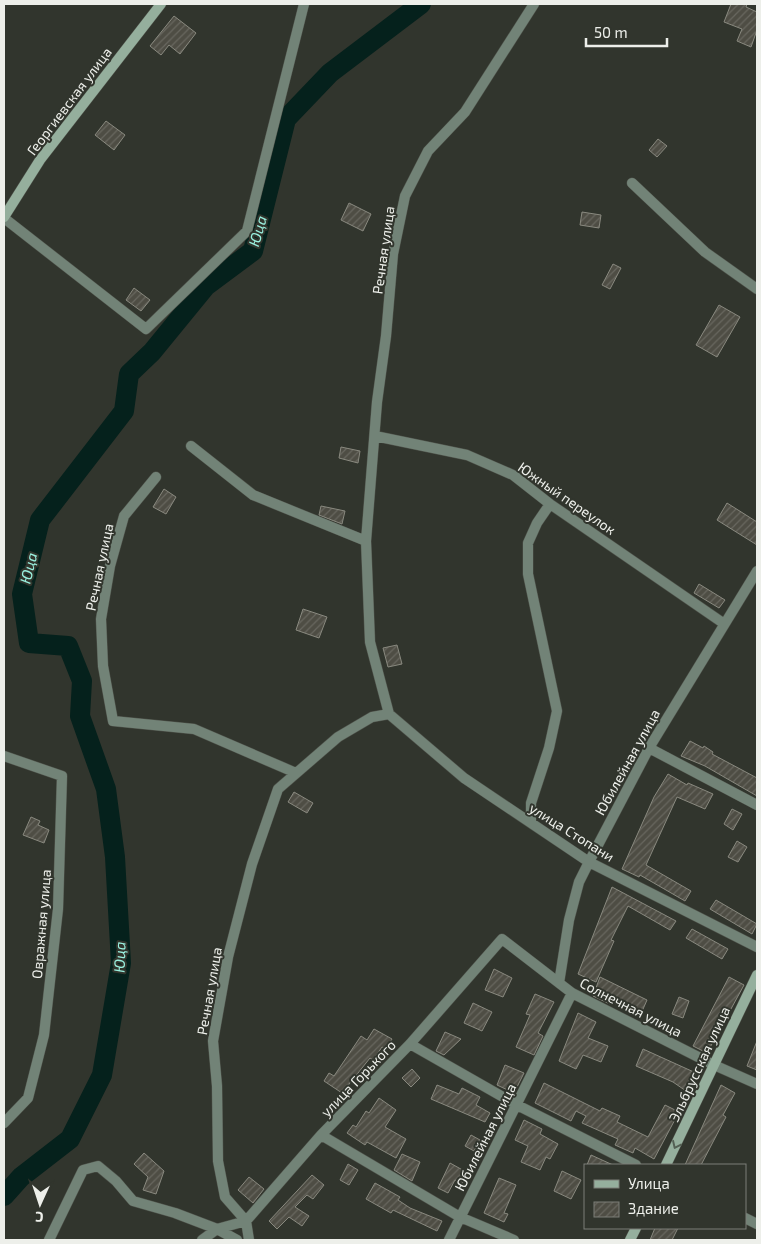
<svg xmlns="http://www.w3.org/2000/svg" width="761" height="1244" font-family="'Exo 2',sans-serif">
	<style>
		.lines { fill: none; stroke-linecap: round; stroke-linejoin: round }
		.river { stroke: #05211c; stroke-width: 20 }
		.building { fill: url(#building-hatch); stroke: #89897f }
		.street-casing { stroke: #4f534b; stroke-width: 11 }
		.secondary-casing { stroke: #4f534b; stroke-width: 11 }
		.street { stroke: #728377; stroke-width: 10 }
		.secondary { stroke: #95af9d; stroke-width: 10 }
		.oneway { stroke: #546054 }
		.labels { text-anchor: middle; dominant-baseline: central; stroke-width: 4; stroke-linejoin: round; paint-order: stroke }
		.street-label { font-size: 14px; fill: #edefea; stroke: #31352d }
		.water-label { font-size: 15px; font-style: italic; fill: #99f0df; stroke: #31352d }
	</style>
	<defs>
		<pattern id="building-hatch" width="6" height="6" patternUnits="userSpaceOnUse" patternTransform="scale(1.25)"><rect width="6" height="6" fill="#4e4d44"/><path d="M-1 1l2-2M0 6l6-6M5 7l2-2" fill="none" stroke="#68675f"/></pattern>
	</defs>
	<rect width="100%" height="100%" fill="#31352d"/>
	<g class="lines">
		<!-- river -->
		<path class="river" d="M4 1196 21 1177 70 1139 102 1075 121 963 115 857 106 789 80 716 82 681 68 646 29 643 22 594 40 520 124 411 129 374 152 352 206 286 253 251 286 119 330 73 421 4"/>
	</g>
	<!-- building -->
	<path class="building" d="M731 4H747L746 7 757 12V30L751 47 737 41 742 29 724 22Z
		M174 16 196 33 180 54 169 45 161 55 150 46Z
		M106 121 125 135 114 150 95 135Z
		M658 139 667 146 657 157 649 150Z
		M349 203 371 214 363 231 341 220Z
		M582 212 601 215 599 228 580 225Z
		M613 264 621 268 610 289 602 285Z
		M134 288 150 300 141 311 126 300Z
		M719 305 740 317 717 357 696 345Z
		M341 447 360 451 358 463 339 458Z
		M164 489 176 497 166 514 153 507Z
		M727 503 757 522V545L717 520Z
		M321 506 345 511 342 524 319 515Z
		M699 584 725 600 719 608 694 593Z
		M303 609 327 617 319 638 296 630Z
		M397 645 402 664 388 667 383 648Z
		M690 741 703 748 704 746 713 752 712 754 757 778V796L705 766 681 756Z
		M668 774 687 785 688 783 713 794 705 809 677 797 646 865 691 891 685 901 640 875 639 877 622 869 654 797Z
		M294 792 313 803 307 813 288 802Z
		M732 809 742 814 733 830 724 824Z
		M31 817 40 821 38 825 49 830 44 843 23 835Z
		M737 841 747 847 738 862 728 857Z
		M612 887 676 921 670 930 628 906 611 940 614 941 596 982 578 974Z
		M716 900 757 924 752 934 710 909Z
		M692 929 728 949 722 959 686 938Z
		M494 969 512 978 503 997 485 990Z
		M600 977 647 1000 640 1016 630 1012 631 1010 611 1002 610 1004 593 996Z
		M729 977 744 985 707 1053 693 1046Z
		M535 994 554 1002 538 1033 543 1036 534 1055 516 1047 530 1015 526 1014Z
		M679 997 689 1001 683 1018 672 1014Z
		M473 1003 492 1012 482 1031 464 1023Z
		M578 1013 596 1022 588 1038 608 1046 601 1062 583 1055 576 1069 559 1061Z
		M374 1029 392 1039 386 1049 382 1047 373 1060 370 1058 342 1093 324 1081 329 1073 334 1076 361 1036 367 1040Z
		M445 1032 461 1039 444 1055 436 1051Z
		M757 1041V1070L747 1066Z
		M643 1049 696 1073 686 1091 673 1082 636 1066Z
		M505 1065 524 1073 514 1093 497 1085Z
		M412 1069 420 1078 411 1087 402 1078Z
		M544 1083 600 1111 602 1108 620 1116 617 1122 648 1137 665 1105 679 1112 654 1159 635 1148 633 1153 615 1145 618 1139 582 1123 586 1116 576 1111 571 1121 535 1103Z
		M437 1085 459 1094 462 1088 480 1097 476 1105 490 1113 485 1122 431 1099Z
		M721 1085 735 1093 723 1115 726 1117 701 1165H685Z
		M379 1098 396 1110 385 1127 406 1139 396 1158 367 1142 365 1145 347 1133 353 1125 356 1127 366 1111 369 1113Z
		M524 1120 542 1129 540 1134 558 1144 550 1159 546 1157 540 1170 521 1162 528 1146 515 1140Z
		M471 1135 480 1140 474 1151 465 1146Z
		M144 1153 164 1171 156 1194 143 1190 148 1177 134 1164Z
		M402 1154 420 1162 412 1181 394 1170Z
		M591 1155 613 1165H587Z
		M450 1163 468 1173 462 1184 455 1180 448 1193 438 1188Z
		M348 1164 358 1170 349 1185 340 1180Z
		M562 1171 581 1180 571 1199 554 1191Z
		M312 1175 324 1185 313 1199 307 1195 295 1207 309 1216 302 1226 289 1217 277 1229 269 1221Z
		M249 1177 264 1189 253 1203 238 1190Z
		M499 1178 516 1185 504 1213 508 1214 504 1222 484 1213Z
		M375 1183 400 1197 398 1200 410 1208 442 1221 437 1231 393 1210 391 1213 366 1199Z
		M655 1228H678L672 1240H650Z"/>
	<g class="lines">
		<defs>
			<path id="street" d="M632 183 705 252 757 289
				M4 218 146 329 247 231 304 4
				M375 436 467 455 513 475 550 504 723 623
				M191 446 253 495 366 541
				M156 477 124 516 110 566 101 619 103 666 113 721 194 729 296 773
				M389 714 464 778 589 862 757 947
				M649 748 757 805
				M4 756 62 776 58 909 44 1035 28 1098 4 1123
				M531 822V803L549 748 557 711 528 574V543L537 523 550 504
				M559 983 569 920 579 882 589 862 649 748 757 571
				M410 1044 517 1105 636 1165
				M321 1135 460 1217 514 1240
				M745 1218 757 1224
				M49 1240 83 1170 98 1166 116 1181 133 1201 175 1213 217 1229 237 1240
				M202 1240 217 1229 246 1221 225 1197 218 1161 217 1086 213 1041 228 957 252 864 278 789 338 737 372 717 389 714 370 642 366 541 377 402 386 336 393 254 405 196 428 151 465 112 534 4
				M249 1240 246 1221 321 1135 410 1044 502 939 572 993 714 1065 757 1084
				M449 1240 572 993"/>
			<path id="secondary" d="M4 217 40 160 161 4
				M666 1165 757 975
				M630 1240 636 1228"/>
		</defs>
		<!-- street casing -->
		<use href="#street" class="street-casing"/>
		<!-- secondary casing -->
		<use href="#secondary" class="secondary-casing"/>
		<!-- street -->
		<use href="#street" class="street"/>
		<!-- secondary -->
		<use href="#secondary" class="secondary"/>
	</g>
	<!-- one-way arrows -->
	<defs><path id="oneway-chevron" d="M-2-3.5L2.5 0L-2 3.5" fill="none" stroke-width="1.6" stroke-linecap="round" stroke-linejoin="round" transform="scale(1.25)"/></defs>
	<use class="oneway" href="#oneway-chevron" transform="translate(676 1145) rotate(115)"/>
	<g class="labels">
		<!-- street labels -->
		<g class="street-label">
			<text transform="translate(69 101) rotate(-53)">Георгиевская улица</text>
			<text transform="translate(383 250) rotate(-82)">Речная улица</text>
			<text transform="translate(567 498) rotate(35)">Южный переулок</text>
			<text transform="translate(99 567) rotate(-78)">Речная улица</text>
			<text transform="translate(627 762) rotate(-61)">Юбилейная улица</text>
			<text transform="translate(572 832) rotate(32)">улица Стопани</text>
			<text transform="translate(41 924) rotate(-85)">Овражная улица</text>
			<text transform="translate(209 991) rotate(-80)">Речная улица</text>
			<text transform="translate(631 1007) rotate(27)">Солнечная улица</text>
			<text transform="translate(699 1064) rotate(-65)">Эльбрусская улица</text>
			<text transform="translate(358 1078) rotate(-46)">улица Горького</text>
			<text transform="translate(485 1137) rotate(-63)">Юбилейная улица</text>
		</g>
		<!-- water labels -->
		<g class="water-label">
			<text transform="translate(257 231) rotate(-74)">Юца</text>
			<text transform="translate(28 568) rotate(-76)">Юца</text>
			<text transform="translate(119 957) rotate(-88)">Юца</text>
		</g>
	</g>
	<!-- border -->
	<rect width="761" height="1244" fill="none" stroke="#edefea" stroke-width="10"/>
	<!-- legend -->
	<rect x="584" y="1164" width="162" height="65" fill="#31352d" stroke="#7c7f79"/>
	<rect x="594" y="1180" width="25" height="8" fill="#95af9d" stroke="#7c7f79"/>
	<text x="628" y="1189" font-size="15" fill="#edefea">Улица</text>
	<rect x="594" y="1202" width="25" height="15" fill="url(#building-hatch)" stroke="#7c7f79"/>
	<text x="628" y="1214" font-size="15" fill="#edefea">Здание</text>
	<!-- north arrow -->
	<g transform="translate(40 1204) rotate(183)" stroke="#31352d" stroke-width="4" paint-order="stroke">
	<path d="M0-4L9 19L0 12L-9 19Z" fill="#edefea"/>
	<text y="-8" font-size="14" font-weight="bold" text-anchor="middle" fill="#edefea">С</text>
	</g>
	<!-- scale -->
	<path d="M586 38v8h81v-8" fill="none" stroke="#edefea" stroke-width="2.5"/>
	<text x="594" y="38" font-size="15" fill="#edefea" stroke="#31352d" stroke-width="4" paint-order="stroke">50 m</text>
</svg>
